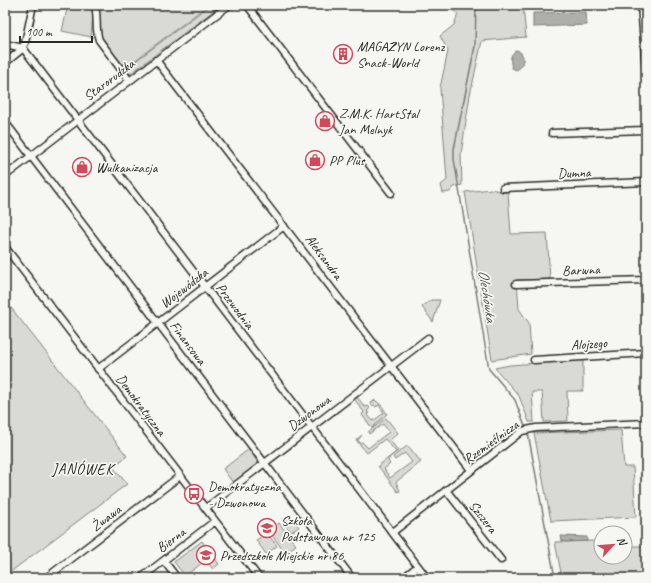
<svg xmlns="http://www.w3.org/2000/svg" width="651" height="583" font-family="Caveat,sans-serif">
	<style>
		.green { fill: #d9d9d5; stroke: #828280 }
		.water { fill: #aeaeab; stroke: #7a7a78 }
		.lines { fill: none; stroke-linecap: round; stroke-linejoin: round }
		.stream { stroke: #7a7a78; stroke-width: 1.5 }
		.minor-casing { stroke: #2b2b2b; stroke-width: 9 }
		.minor { stroke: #f6f6f2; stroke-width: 6 }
		.labels { text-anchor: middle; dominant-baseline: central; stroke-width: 3.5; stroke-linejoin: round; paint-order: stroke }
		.poi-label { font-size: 14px; fill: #2b2b2b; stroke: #f6f6f2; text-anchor: start }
		.street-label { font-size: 14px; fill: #2b2b2b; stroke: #f6f6f2 }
		.water-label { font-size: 15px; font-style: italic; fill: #525251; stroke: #f6f6f2 }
		.neighbourhood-label { font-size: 15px; letter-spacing: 1px; fill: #2b2b2b; stroke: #f6f6f2 }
	</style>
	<rect width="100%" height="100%" fill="#f6f6f2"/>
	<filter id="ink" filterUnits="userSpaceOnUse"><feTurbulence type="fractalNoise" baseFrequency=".025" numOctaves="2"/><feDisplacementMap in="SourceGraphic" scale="8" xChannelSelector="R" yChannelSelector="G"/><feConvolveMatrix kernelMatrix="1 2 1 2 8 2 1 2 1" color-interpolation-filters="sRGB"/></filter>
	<g filter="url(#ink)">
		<!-- green -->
		<path class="green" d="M68 5H91L93 15 91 37 62 31Z
			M98 5H208L125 68C119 60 104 43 101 35 98 27 100 15 98 5Z
			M210 5H221L130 74 128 73 125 69Z
			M447 5H523L526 37 482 41 470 95 461 154 462 185 454 187 450 192 443 193 441 185 447 180 440 88 448 51 440 36 454 25 458 14Z
			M491 189 508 193 511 234 547 233 550 279 517 280 519 309 529 323 531 354 492 360 465 192Z
			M5 300 127 456 113 467 127 484 5 576Z
			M431 300H440L433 322 422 307Z
			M583 360V391H567L568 421 544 422 542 392H532L534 422H529L519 396 495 368 510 365Z
			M357 397 365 407 368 406 370 408 367 411 369 413 367 414 373 421 384 413 379 405 376 407 374 405 372 406 371 403 375 400 382 406 387 414 372 428 362 415 364 412 354 399Z
			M386 418 398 433 390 440 398 451 390 457 388 461 390 464 384 469 390 478 412 462 405 453 395 460 393 457 407 446 409 447 421 462 396 482 400 491 398 492 378 466 396 452 385 439 367 453 356 440 362 435 358 440 360 443 362 442 368 448 389 432 383 424 369 434 368 432Z
			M621 430 624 467H633L636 517 551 521 534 433Z
			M249 449 258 463 233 483 223 469Z
			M291 517 299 527 291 532 283 522Z
			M279 523 296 545 285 553 269 531Z
			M267 533 277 546 266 554 256 540Z
			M202 541 219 564 213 569 206 560 185 576 174 562Z
			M597 541 598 547H601V557H625V546H646V578H562L555 542Z"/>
		<!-- water -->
		<path class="water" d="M586 12 587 25 533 27V13Z
			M517 50C526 54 525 67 516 70L512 68C510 61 509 54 517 50Z
			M561 536 587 537V541L565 542 562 541Z"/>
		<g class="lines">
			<!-- stream -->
			<path class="stream" d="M476 5 475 46 454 149V159L489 369 515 400 526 429
				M528 433 555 578"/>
			<defs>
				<path id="minor" d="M95 5C98 17 95 29 99 40L129 80
					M247 5 391 193
					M641 5 646 71
					M5 44 23 48
					M23 48 427 578
					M156 60 471 470
					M5 63 21 50 25 43 33 5
					M5 122 352 578
					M552 133 646 130
					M5 176 229 5
					M503 188 646 182
					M5 247 259 578
					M516 284 646 280
					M534 360 646 353
					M98 369 284 226
					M446 490 501 560
					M206 508 428 338
					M393 532 522 431 536 428 646 423
					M164 561 177 578
					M46 578 180 476
					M141 578 215 521
					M403 578 418 566"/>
			</defs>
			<!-- minor casing -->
			<use href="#minor" class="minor-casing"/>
			<!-- minor -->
			<use href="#minor" class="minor"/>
		</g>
	</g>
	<!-- icons -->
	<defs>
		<symbol id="building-ring" viewBox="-11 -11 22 22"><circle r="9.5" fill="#f6f6f2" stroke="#d1495b" stroke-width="1.5"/><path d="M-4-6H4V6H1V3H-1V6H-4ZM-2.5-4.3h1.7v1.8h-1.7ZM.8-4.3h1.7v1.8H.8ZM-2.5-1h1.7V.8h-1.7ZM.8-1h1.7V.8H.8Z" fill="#d1495b"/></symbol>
		<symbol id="shop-ring" viewBox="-11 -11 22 22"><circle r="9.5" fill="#f6f6f2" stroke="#d1495b" stroke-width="1.5"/><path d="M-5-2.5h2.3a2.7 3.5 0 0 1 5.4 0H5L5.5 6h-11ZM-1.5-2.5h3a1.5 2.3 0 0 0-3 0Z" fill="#d1495b"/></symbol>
		<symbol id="bus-ring" viewBox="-11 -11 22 22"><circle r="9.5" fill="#f6f6f2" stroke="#d1495b" stroke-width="1.5"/><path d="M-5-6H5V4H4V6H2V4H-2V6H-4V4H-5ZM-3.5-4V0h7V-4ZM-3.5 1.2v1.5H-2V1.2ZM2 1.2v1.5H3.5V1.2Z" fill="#d1495b"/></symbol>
		<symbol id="school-ring" viewBox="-11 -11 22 22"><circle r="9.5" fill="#f6f6f2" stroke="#d1495b" stroke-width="1.5"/><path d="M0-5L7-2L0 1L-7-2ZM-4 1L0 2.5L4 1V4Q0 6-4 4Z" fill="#d1495b"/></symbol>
	</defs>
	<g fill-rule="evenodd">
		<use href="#building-ring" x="332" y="43" width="22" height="22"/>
		<use href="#shop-ring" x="314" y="110" width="22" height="22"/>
		<use href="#shop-ring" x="304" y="149" width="22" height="22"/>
		<use href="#shop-ring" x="71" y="156" width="22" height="22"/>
		<use href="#bus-ring" x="183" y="483" width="22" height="22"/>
		<use href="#school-ring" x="256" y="517" width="22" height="22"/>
		<use href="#school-ring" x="195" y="544" width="22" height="22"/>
	</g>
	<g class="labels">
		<!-- poi labels -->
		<g class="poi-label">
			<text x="357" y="46">MAGAZYN Lorenz<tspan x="357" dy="16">Snack-World</tspan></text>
			<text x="339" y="113">Z.M.K. HartStal<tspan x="339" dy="16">Jan Melnyk</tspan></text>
			<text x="329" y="160">PP Plus</text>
			<text x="96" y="167">Wulkanizacja</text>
			<text x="208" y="486">Demokratyczna<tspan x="208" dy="16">- Dzwonowa</tspan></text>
			<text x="281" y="520">Szkoła<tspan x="281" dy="16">Podstawowa nr 125</tspan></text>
			<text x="220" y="555">Przedszkole Miejskie nr 86</text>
		</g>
		<!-- street labels -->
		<g class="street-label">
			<text transform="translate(109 80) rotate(-37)">Starorudzka</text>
			<text transform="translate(574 173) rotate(-2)">Dumna</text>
			<text transform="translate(324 257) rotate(53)">Aleksandra</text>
			<text transform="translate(581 270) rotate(-2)">Barwna</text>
			<text transform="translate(184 288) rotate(-38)">Wojewódzka</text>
			<text transform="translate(235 306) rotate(53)">Przewodnia</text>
			<text transform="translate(188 343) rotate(53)">Finansowa</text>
			<text transform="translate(589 344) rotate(-4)">Alojzego</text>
			<text transform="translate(141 405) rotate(53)">Demokratyczna</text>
			<text transform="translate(309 413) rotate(-37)">Dzwonowa</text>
			<text transform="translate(491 442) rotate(-36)">Rzemieślnicza</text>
			<text transform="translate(483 517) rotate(52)">Szczera</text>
			<text transform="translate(106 518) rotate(-37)">Żwawa</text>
			<text transform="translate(171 540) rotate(-37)">Bierna</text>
		</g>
		<!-- water labels -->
		<g class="water-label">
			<text transform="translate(487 296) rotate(81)">Olechówka</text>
		</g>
		<!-- neighbourhood labels -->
		<g class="neighbourhood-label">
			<text x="83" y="469">JANÓWEK</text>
		</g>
	</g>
	<!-- margin -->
	<rect width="651" height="583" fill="none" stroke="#f6f6f2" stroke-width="20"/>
	<rect x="10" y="10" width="631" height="563" fill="none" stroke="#2b2b2b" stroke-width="1.5" filter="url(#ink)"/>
	<!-- north arrow -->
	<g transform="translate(613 545) rotate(64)"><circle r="19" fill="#f6f6f2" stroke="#a5a5a2"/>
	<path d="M0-3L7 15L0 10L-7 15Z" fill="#d1495b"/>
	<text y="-6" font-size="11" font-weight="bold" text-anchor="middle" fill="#2b2b2b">N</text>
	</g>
	<!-- scale -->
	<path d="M20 36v6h72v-6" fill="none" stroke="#2b2b2b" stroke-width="2"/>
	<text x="26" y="36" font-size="12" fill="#2b2b2b" stroke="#f6f6f2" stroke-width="3" paint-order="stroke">100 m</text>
</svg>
